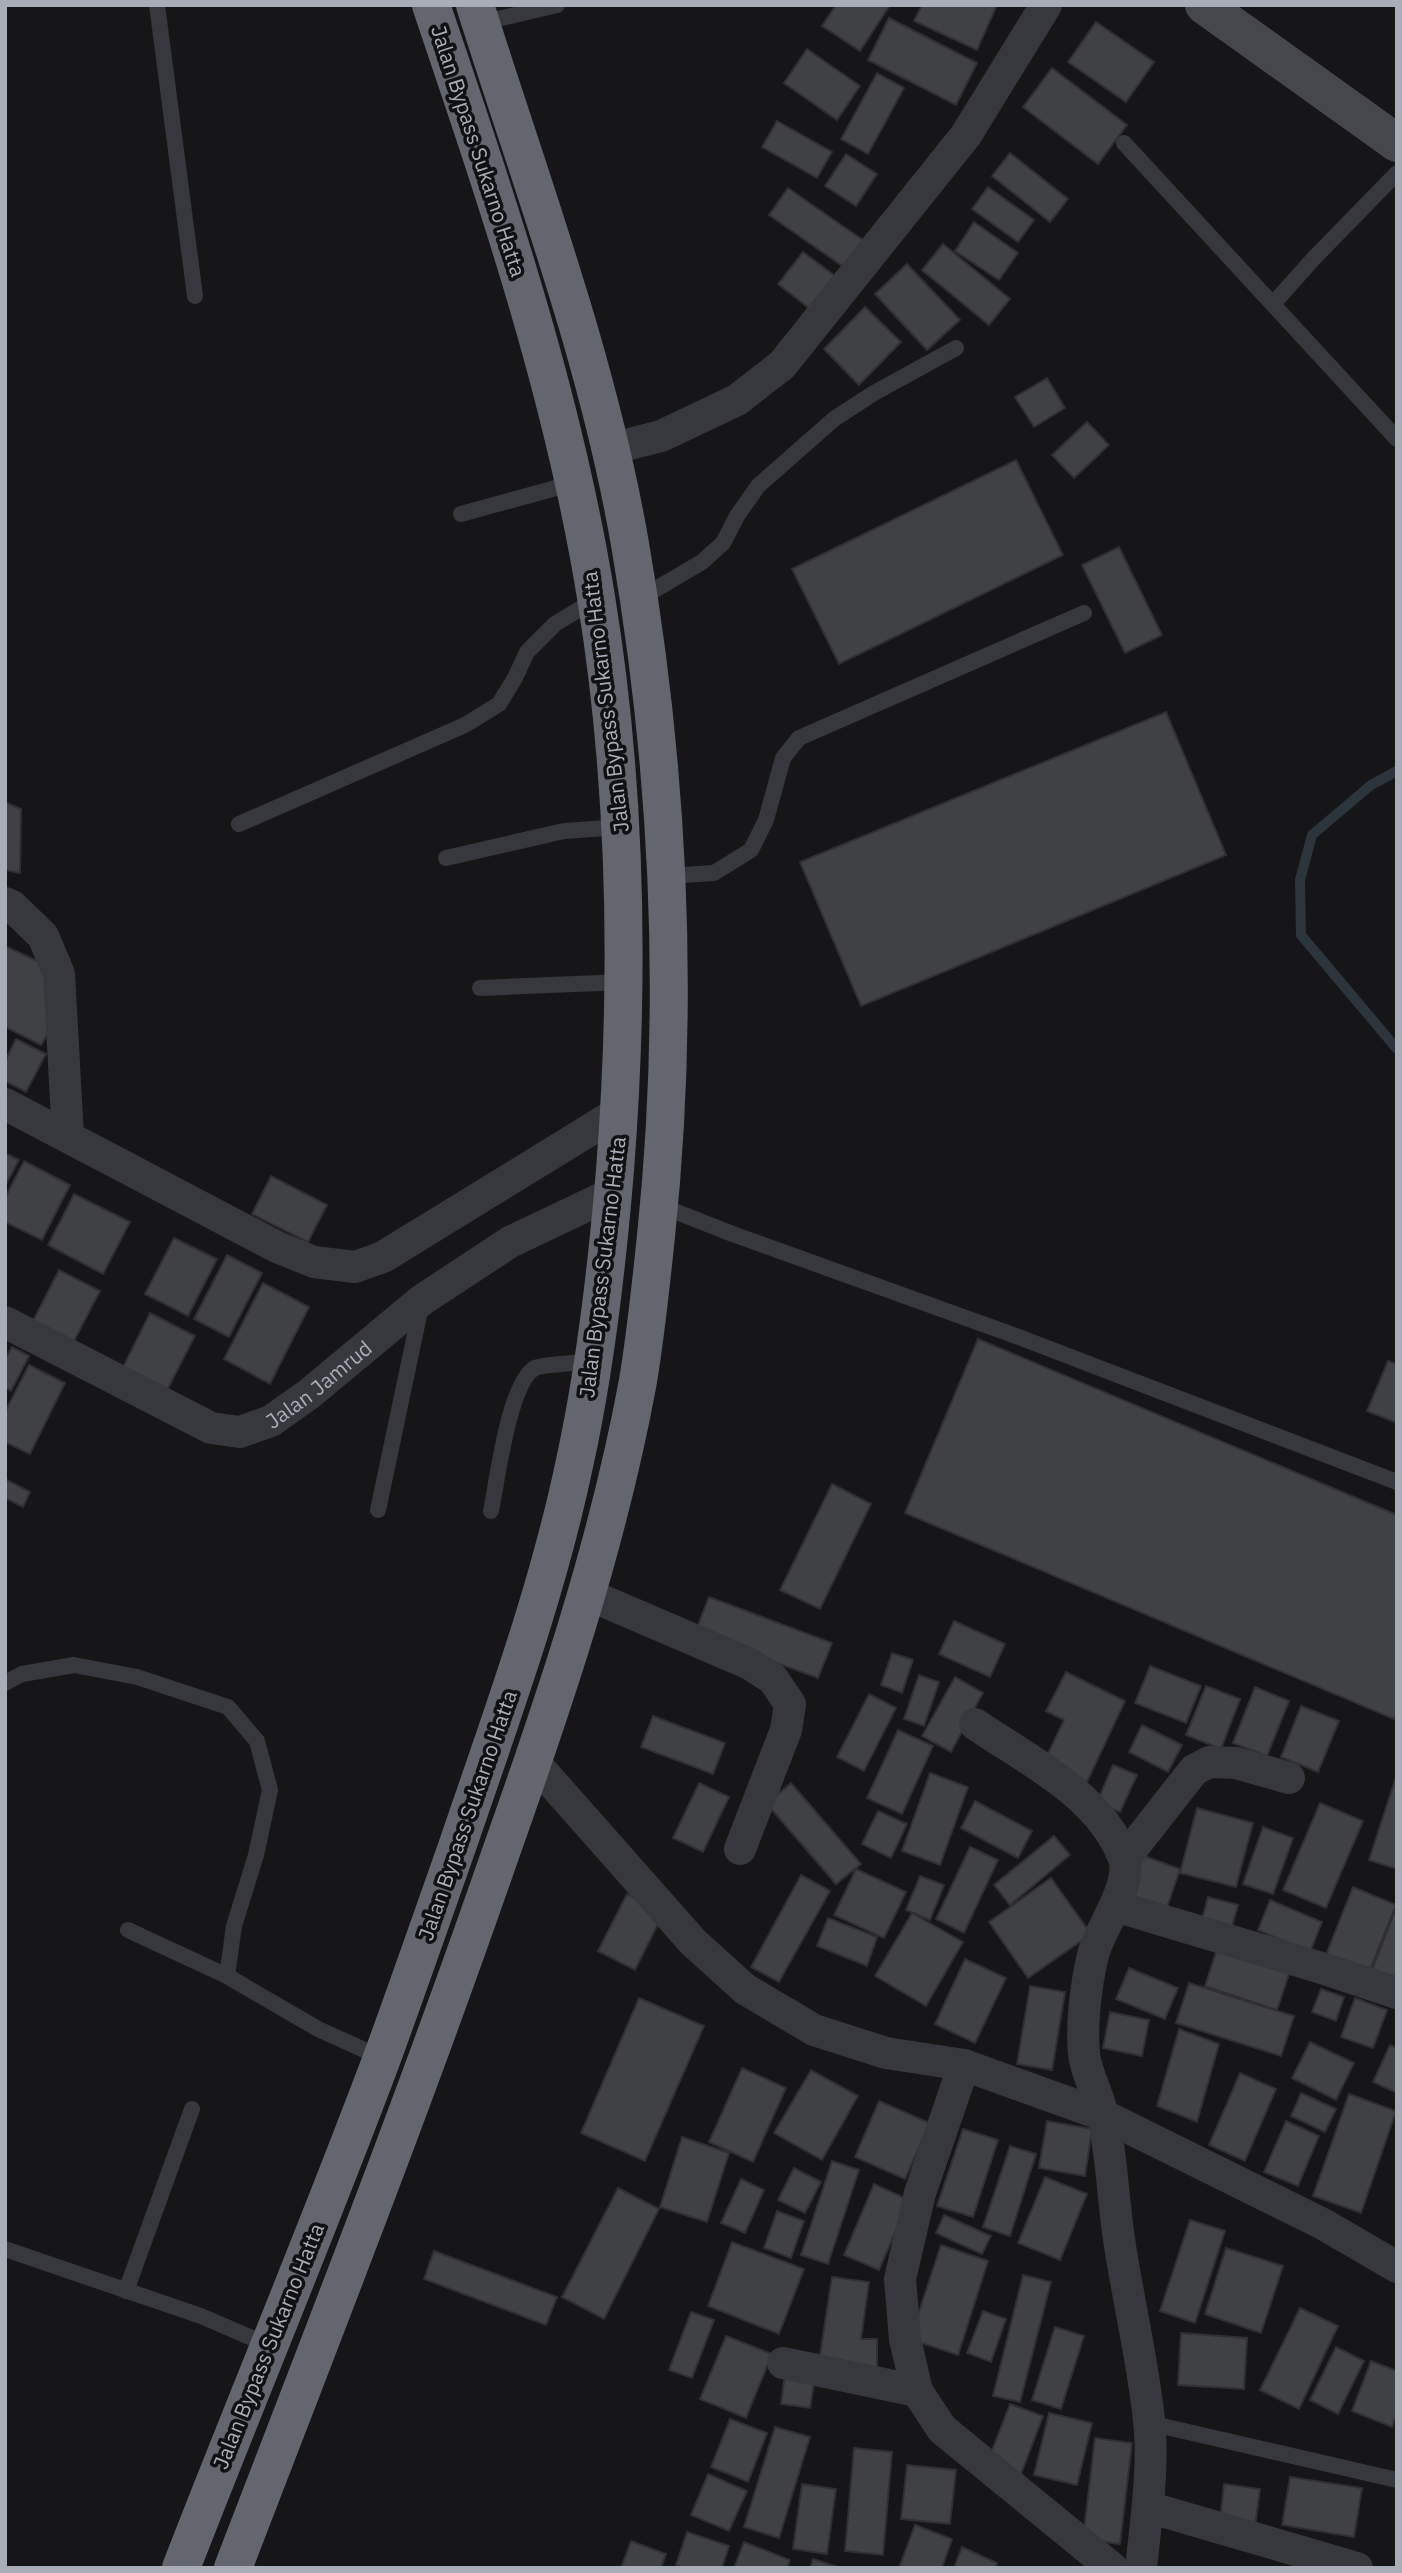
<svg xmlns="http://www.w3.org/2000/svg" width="1402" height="2573" font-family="'IBM Plex Sans',sans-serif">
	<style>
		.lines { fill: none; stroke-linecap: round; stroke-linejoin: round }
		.stream { stroke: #2c353c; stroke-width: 10 }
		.building { fill: #404145; stroke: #303034; stroke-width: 2 }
		.lane { stroke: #37383d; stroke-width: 16 }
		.street { stroke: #37383d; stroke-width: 32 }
		.secondary { stroke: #45474d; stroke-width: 38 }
		.highway { stroke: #63666e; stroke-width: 38 }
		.labels { text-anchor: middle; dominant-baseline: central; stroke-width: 7; stroke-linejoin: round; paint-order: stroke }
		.street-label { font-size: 21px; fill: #a8adb8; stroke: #111113 }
	</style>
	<rect width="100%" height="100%" fill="#161618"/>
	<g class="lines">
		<!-- stream -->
		<path class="stream" d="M1397 771 1371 785 1312 835 1300 880 1301 935 1397 1049"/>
	</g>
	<!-- building -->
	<path class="building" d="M836 5H890L860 51 822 26Z
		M922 5H997L977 50 914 21Z
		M889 18 977 63 956 105 868 60Z
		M1096 22 1154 62 1126 102 1068 62Z
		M807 49 860 86 837 120 784 83Z
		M1052 68 1127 125 1098 164 1023 107Z
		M877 73 904 88 868 154 841 139Z
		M777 121 832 152 817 178 762 147Z
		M1010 153 1068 199 1050 222 992 176Z
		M846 154 877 174 856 206 825 186Z
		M988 187 1034 220 1018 242 972 209Z
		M788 188 870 245 851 272 769 215Z
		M974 222 1018 253 999 280 955 251Z
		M943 244 1010 299 989 325 922 270Z
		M803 252 843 282 818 315 778 284Z
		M907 264 960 320 927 350 875 294Z
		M865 307 901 342 859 385 824 349Z
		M1047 378 1065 408 1034 427 1015 397Z
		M1087 422 1109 445 1074 478 1052 455Z
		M1016 460 1063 555 839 664 792 569Z
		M1119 547 1162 635 1125 653 1082 565Z
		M1166 712 1226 855 861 1006 800 862Z
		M5 802 21 809 20 873 5 870Z
		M5 946 48 966 55 1022 41 1045 5 1027Z
		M16 1039 46 1054 26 1092 5 1081V1061Z
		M5 1153 19 1160 5 1186Z
		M24 1161 70 1185 42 1240 5 1222V1198Z
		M271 1176 327 1205 308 1242 252 1214Z
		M74 1194 130 1222 103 1274 48 1245Z
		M174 1238 217 1259 188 1316 145 1294Z
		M227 1255 262 1273 229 1337 194 1319Z
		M59 1270 100 1291 74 1341 33 1321Z
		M263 1283 309 1307 270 1384 224 1359Z
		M150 1313 195 1336 166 1392 122 1369Z
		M978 1339 1397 1515V1713L1394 1719 905 1513Z
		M12 1347 29 1356 11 1391 5 1388V1359Z
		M1388 1361 1397 1364V1423L1367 1411Z
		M29 1365 65 1383 30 1454 5 1442V1412Z
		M5 1479 30 1492 23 1507 5 1498Z
		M832 1484 871 1504 820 1609 780 1590Z
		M709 1597 832 1643 818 1678 695 1633Z
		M954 1621 1005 1644 990 1677 939 1654Z
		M892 1653 913 1660 902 1693 881 1685Z
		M1150 1666 1201 1686 1186 1723 1135 1703Z
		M1066 1672 1125 1701 1087 1782 1044 1762 1064 1720 1046 1711Z
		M919 1675 939 1682 924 1726 904 1719Z
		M955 1677 983 1693 951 1752 922 1736Z
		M1206 1686 1240 1699 1221 1749 1186 1735Z
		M1255 1687 1289 1701 1267 1756 1233 1743Z
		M869 1694 896 1708 864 1771 837 1757Z
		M1301 1706 1339 1721 1318 1772 1281 1757Z
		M653 1716 725 1743 713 1774 641 1747Z
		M1142 1725 1182 1745 1168 1772 1129 1752Z
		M898 1730 933 1746 902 1814 867 1798Z
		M1113 1765 1137 1775 1120 1812 1097 1802Z
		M930 1773 968 1787 940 1865 902 1851Z
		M1397 1774V1869L1369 1860Z
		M699 1783 729 1797 703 1852 673 1838Z
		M791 1783 861 1864 836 1884 767 1804Z
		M975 1801 1032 1831 1018 1858 961 1828Z
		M1320 1803 1363 1821 1326 1908 1283 1890Z
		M1197 1808 1253 1823 1236 1887 1180 1873Z
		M878 1811 907 1824 891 1858 862 1844Z
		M1263 1827 1293 1838 1273 1894 1243 1884Z
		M1054 1836 1070 1855 1010 1905 994 1885Z
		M970 1847 998 1860 964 1933 936 1919Z
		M1139 1854 1180 1869 1163 1919 1121 1904Z
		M856 1869 906 1892 884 1938 834 1915Z
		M801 1875 830 1891 779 1982 751 1967Z
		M920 1876 944 1885 930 1920 906 1910Z
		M1051 1878 1091 1934 1028 1978 989 1922Z
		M1353 1887 1396 1905 1367 1977 1324 1960Z
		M627 1894 664 1912 635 1970 598 1951Z
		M1208 1897 1238 1905 1231 1930 1201 1923Z
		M1270 1900 1322 1922 1310 1952 1258 1930Z
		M1396 1908 1397 1909V1985L1370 1975Z
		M912 1913 963 1942 926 2006 875 1976Z
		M828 1918 877 1937 867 1966 817 1946Z
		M1219 1943 1291 1968 1277 2010 1205 1986Z
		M965 1959 1006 1978 975 2043 935 2024Z
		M1129 1968 1178 1988 1165 2019 1116 1999Z
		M1189 1983 1294 2016 1281 2056 1176 2023Z
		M1030 1986 1065 1992 1052 2070 1017 2064Z
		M1321 1989 1344 1997 1336 2021 1312 2012Z
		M639 1998 704 2026 645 2161 581 2133Z
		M1355 1998 1387 2010 1373 2048 1341 2037Z
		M1110 2012 1149 2020 1142 2056 1103 2048Z
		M1179 2029 1219 2044 1197 2122 1157 2106Z
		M1310 2042 1354 2063 1336 2100 1292 2078Z
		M1390 2045 1397 2048V2093L1373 2082Z
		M742 2068 786 2088 753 2162 709 2142Z
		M811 2070 858 2096 822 2160 774 2133Z
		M1240 2073 1276 2089 1245 2161 1209 2145Z
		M1301 2093 1336 2109 1325 2132 1291 2116Z
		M1349 2094 1396 2111 1361 2213 1313 2196Z
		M879 2101 930 2123 905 2179 855 2157Z
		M1047 2121 1092 2129 1085 2176 1039 2168Z
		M1286 2121 1319 2136 1298 2186 1264 2172Z
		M963 2129 998 2140 973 2217 937 2206Z
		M682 2137 729 2153 707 2222 660 2207Z
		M1010 2146 1036 2154 1010 2236 983 2227Z
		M832 2161 859 2170 828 2264 801 2255Z
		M794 2168 821 2182 805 2213 778 2200Z
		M1045 2177 1087 2194 1060 2260 1018 2243Z
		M741 2179 764 2190 745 2233 721 2223Z
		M874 2184 909 2200 879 2270 844 2255Z
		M618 2188 659 2209 604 2319 562 2297Z
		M777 2211 804 2221 791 2258 764 2248Z
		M944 2215 991 2236 982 2254 936 2233Z
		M1190 2220 1225 2231 1195 2323 1160 2311Z
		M732 2242 804 2269 779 2334 708 2306Z
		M941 2245 988 2261 958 2355 910 2339Z
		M1226 2248 1283 2266 1261 2333 1205 2314Z
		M434 2251 557 2297 546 2325 424 2279Z
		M1023 2275 1051 2282 1020 2402 993 2396Z
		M832 2277 869 2282 861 2339H877V2368L819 2362Z
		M1300 2308 1338 2326 1299 2409 1260 2390Z
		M983 2311 1006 2319 991 2362 967 2353Z
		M691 2312 714 2320 692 2378 669 2370Z
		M1055 2327 1084 2336 1061 2409 1032 2400Z
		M1181 2333 1247 2338 1244 2389 1178 2385Z
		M726 2336 772 2354 746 2418 700 2399Z
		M1336 2347 1364 2361 1338 2414 1310 2400Z
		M1371 2361 1397 2371V2413L1392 2427 1352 2411Z
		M785 2373 815 2377 810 2408 781 2404Z
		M1010 2404 1043 2416 1021 2474 988 2461Z
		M1049 2413 1092 2423 1077 2485 1034 2475Z
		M730 2419 767 2433 748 2482 711 2467Z
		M775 2427 810 2437 779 2538 744 2527Z
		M1095 2438 1132 2443 1120 2544 1083 2539Z
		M854 2448 892 2452 883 2555 845 2551Z
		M907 2465 956 2470 950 2524 901 2519Z
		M708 2474 747 2491 729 2531 691 2515Z
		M1290 2477 1362 2488 1354 2537 1282 2525Z
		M802 2484 836 2489 827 2554 793 2549Z
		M1224 2484 1260 2489 1255 2526 1220 2521Z
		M915 2525 952 2539 942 2568H899Z
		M687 2532 729 2546 722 2568H683L676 2565Z
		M631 2541 666 2554 661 2568H621Z
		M744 2542 790 2560 787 2568H734Z
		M962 2547 997 2563 995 2568H954Z
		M813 2559 841 2568H810Z"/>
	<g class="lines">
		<!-- lane -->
		<path class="lane" d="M157 5 195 296
			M481 23 557 5
			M1124 143 1397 439
			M1273 304 1315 257 1397 173
			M461 514 574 483
			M639 599 702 562 723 543 737 516 758 486 834 419 874 393 956 348
			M239 824 465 725 499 704 515 678 527 652 555 624 596 599
			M446 858 564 831 621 827
			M667 876 714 873 751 850 766 820 783 758 799 738 1084 613
			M480 988 623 982
			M659 1205 730 1233 1016 1336 1397 1482
			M378 1510 421 1306
			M491 1511C497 1482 509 1382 535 1368 543 1364 582 1363 594 1361
			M5 1683 22 1674 74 1665 137 1677 228 1707 257 1741 270 1790 256 1855 234 1926 227 1976 318 2029 382 2058
			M128 1930 227 1976
			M5 2249 201 2316 268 2345
			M126 2291 192 2109
			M1149 2423 1397 2480"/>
		<!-- street -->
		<g class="street">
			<path d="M610 449 661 436 737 400 782 365 966 135 1046 5"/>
			<path d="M5 903 12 906 43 936 59 974 68 1136"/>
			<path d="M5 1104 277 1247 314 1262 355 1267 383 1257 619 1112"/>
			<path id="s1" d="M5 1322 211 1428 240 1432 271 1421 309 1394 422 1300 510 1242 613 1193"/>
			<path d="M587 1594 750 1664 773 1679 790 1704 786 1730 740 1849"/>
			<path d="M975 1724C1027 1760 1098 1793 1123 1856 1135 1883 1099 1929 1093 1955 1086 1984 1080 2031 1085 2060 1089 2079 1099 2097 1103 2116 1113 2161 1113 2207 1121 2252 1130 2308 1143 2363 1149 2420 1154 2466 1146 2521 1141 2568"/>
			<path d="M533 1761 693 1942 745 1989 814 2030 886 2053 964 2065 1103 2115 1323 2224 1397 2267"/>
			<path d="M1125 1858 1194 1770 1209 1762 1236 1763 1289 1778"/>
			<path d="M1115 1906 1325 1969 1397 1993"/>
			<path d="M964 2065 920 2193 900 2279 905 2339 917 2391 942 2429 1112 2568"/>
			<path d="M783 2363 917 2391"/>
			<path d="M1148 2507 1357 2568"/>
		</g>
		<!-- secondary -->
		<path class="secondary" d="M1204 5 1397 143"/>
		<!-- highway -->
		<path class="highway" d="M181 2568C247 2398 318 2229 382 2058 408 1987 433 1915 458 1844 501 1718 548 1591 575 1461 596 1365 607 1267 615 1170 630 977 627 787 596 597 563 393 497 200 431 5
			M233 2568C324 2331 417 2095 500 1855 555 1700 608 1544 638 1381 646 1333 651 1284 656 1236 680 1006 669 771 630 544 598 359 531 183 475 5"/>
	</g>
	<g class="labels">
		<!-- street labels -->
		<g class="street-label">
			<text transform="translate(479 151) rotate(72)">Jalan Bypass Sukarno Hatta</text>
			<text transform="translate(605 702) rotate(-97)">Jalan Bypass Sukarno Hatta</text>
			<text transform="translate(602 1267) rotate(-83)">Jalan Bypass Sukarno Hatta</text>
			<text stroke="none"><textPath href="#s1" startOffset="354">Jalan Jamrud</textPath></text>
			<text transform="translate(467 1815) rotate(-71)">Jalan Bypass Sukarno Hatta</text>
			<text transform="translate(268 2346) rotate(-68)">Jalan Bypass Sukarno Hatta</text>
		</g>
	</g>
	<!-- border -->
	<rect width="1402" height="2573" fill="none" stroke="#a8adb8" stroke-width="14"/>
</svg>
